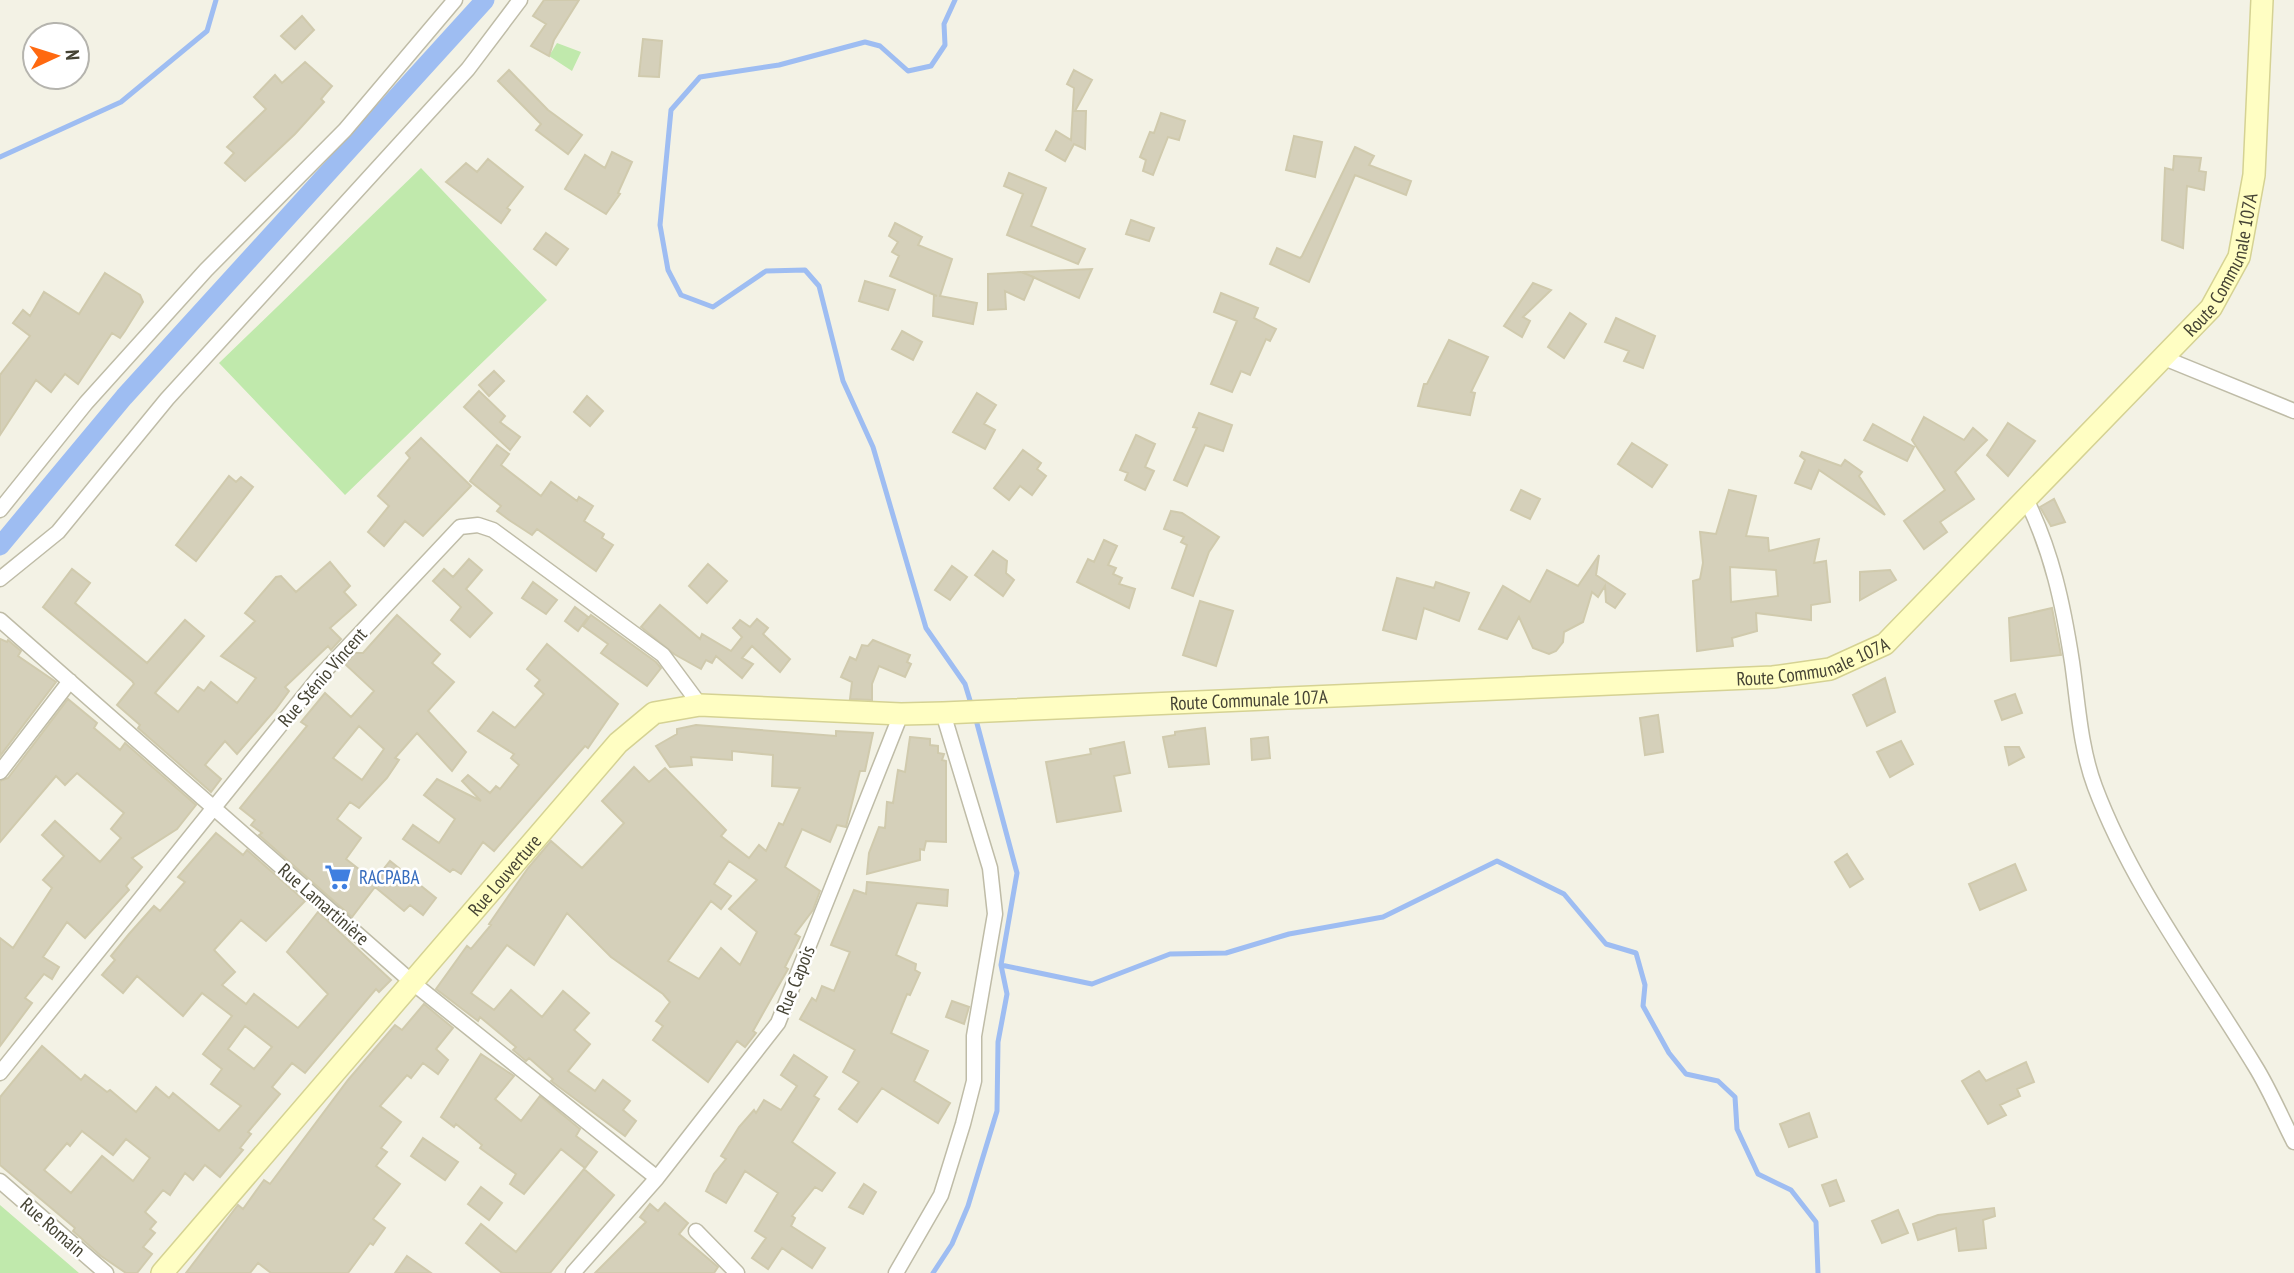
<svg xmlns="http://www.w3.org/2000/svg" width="2294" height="1273" font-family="'PT Sans Narrow',sans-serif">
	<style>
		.green { fill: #c0e9ac }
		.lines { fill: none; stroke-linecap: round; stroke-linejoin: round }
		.stream { stroke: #9ebdf2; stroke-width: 5 }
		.canal { stroke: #9ebdf2; stroke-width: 19 }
		.building { fill: #d5d0ba; stroke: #d0caad; stroke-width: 2; fill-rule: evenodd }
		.street-casing { stroke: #bfbca7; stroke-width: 17 }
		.secondary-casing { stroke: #d5d293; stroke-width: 24 }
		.street { stroke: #fff; stroke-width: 14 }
		.secondary { stroke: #fffec3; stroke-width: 21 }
		.labels { text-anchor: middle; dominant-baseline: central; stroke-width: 5; stroke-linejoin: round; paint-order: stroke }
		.street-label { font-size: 19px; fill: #454334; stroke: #fff }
		.shop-label { font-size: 19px; fill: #366cbe; stroke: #fff; text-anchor: start }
	</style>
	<rect width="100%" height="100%" fill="#f3f2e5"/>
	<!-- green -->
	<path class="green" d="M557 43 581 52 572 71 549 56Z
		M421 168 547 300 345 495 219 363Z
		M0 1205 79 1273H0Z"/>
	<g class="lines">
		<!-- stream -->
		<path class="stream" d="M955 0 944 24 945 45 931 66 908 71 880 46 865 42 779 65 700 77 671 110 660 225 668 270 681 295 713 307 766 271 805 270 819 286 843 381 873 447 926 628 965 684 972 707
			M0 157 121 102 207 31 216 0
			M975 716 1017 873 1001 965 1092 984 1170 954 1226 953 1289 934 1383 917 1497 861 1564 894 1606 944 1636 953 1645 985 1643 1006 1669 1053 1686 1074 1718 1081 1735 1097 1737 1129 1758 1174 1791 1190 1816 1222 1818 1273
			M933 1273 952 1244 968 1206 997 1111 998 1042 1007 994 1001 965"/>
		<!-- canal -->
		<path class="canal" d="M0 546 124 397 485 0"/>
	</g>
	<!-- building -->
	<path class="building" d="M544 0H579L554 40 549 56 531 46 546 24 533 16Z
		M302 16 314 30 295 49 281 36Z
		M643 39 662 41 659 77 639 76Z
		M305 62 332 86 321 99 324 102 295 134 245 181 225 163 234 153 227 147 266 109 254 97 275 75 282 83Z
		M509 70 548 110 582 135 568 154 536 130 541 124 498 81Z
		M1074 70 1092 80 1075 111H1086L1085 149 1074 144 1065 161 1046 150 1056 131 1071 140 1074 88 1067 84Z
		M1161 113 1185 121 1179 140 1168 137 1153 175 1143 171 1146 160 1140 157 1150 132 1154 133Z
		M1294 136 1322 142 1315 177 1286 170Z
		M1355 147 1374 156 1369 165 1411 181 1406 195 1355 175 1309 282 1270 264 1277 248 1300 258 1302 256Z
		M612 152 632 162 618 193 620 194 606 214 565 189 585 155 605 168Z
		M2174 156 2201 158 2199 171 2206 172 2204 190 2187 186 2183 248 2162 240 2165 168 2173 170Z
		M488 159 523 187 507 208 510 210 501 223 446 182 466 163 477 172Z
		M1009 173 1046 188 1031 226 1085 249 1078 264 1007 235 1023 194 1004 186Z
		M1131 220 1154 228 1149 241 1126 234Z
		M895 223 922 237 918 245 952 259 940 296 977 303 973 324 933 316 934 295 937 296 890 276 899 256 892 252 898 242 889 236Z
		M546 233 568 249 556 265 534 249Z
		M1092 269 1079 298 1022 272Z
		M1021 272 1034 277 1024 300 1005 291 1006 309 988 310V274Z
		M105 273 140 295 143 302 125 331 120 338 112 333 78 384 65 374 51 392 36 380 0 435V375L30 336 13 323 23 310 30 316 44 292 79 314Z
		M865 281 895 290 888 310 859 301Z
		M1533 283 1551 290 1523 317 1530 321 1522 337 1504 326Z
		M1221 293 1258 308 1254 318 1276 329 1270 341 1266 339 1250 375 1241 371 1232 392 1211 384 1237 321 1214 312Z
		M1570 313 1586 324 1564 358 1548 347Z
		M1616 318 1655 336 1643 368 1624 361 1629 351 1605 342Z
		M902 331 922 342 913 360 892 349Z
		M1449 340 1488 357 1471 392 1475 393 1470 415 1418 406 1424 384H1427Z
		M494 371 504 381 489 396 479 385Z
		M479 391 505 416 500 422 520 437 510 450 464 407Z
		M977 393 996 405 984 424 995 430 985 449 953 432Z
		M587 396 603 411 590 426 574 412Z
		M1199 413 1232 425 1223 451 1205 445 1187 486 1174 480 1197 428 1193 427Z
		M1924 417 1964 440 1973 428 1987 440 1955 472 1974 499 1940 522 1947 532 1924 549 1904 521 1945 490 1912 440Z
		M2008 423 2035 441 2008 476 1987 455Z
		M1873 424 1914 447 1907 461 1864 440Z
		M1136 435 1155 444 1145 467 1154 471 1145 490 1125 480 1128 473 1120 470Z
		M421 438 471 486 423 536 405 521 384 546 368 532 389 506 378 496 410 458 406 453Z
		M1632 443 1667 465 1652 487 1618 464Z
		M497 445 509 454 501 465 541 496 551 482 577 501 579 497 593 506 584 521 604 534 602 538 613 545 596 571 537 529 532 535 509 520 497 511 501 506 470 481Z
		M1023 450 1041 463 1037 469 1046 476 1032 495 1020 486 1009 500 994 488Z
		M1802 452 1841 466 1845 460 1862 472 1859 476 1885 515 1819 470 1811 489 1795 483 1805 460 1800 456Z
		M229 476 236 482 241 477 253 487 196 561 176 545Z
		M1521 490 1540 499 1530 519 1511 510Z
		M1729 490 1756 496 1746 536 1768 538 1769 551 1819 539 1814 563 1826 561 1830 602 1811 605V620L1756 613 1757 631 1732 638 1733 646 1697 651 1693 581 1700 579 1703 563 1700 532 1716 534ZM1730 567 1776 570 1778 596 1731 602Z
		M2054 499 2065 522 2051 526 2040 507Z
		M1171 511 1182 513 1219 537 1209 552 1193 596 1172 588 1187 545 1181 542 1184 537 1164 529Z
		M1104 540 1117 546 1108 565 1116 568 1113 574 1122 578 1119 584 1135 589 1129 608 1077 582 1088 559 1094 562Z
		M993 551 1007 561 1006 573 1014 580 1003 596 975 575Z
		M1599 555 1596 575 1625 594 1615 608 1606 602 1605 586 1598 597 1592 592 1583 622 1564 632 1563 642 1556 651 1549 654 1533 648 1519 617 1507 639 1479 629 1503 586 1530 602 1547 570 1578 586Z
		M469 559 482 570 466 589 492 613 470 637 451 620 461 607 433 581 444 569 453 577Z
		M330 562 350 586 344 592 356 605 330 628 341 639 331 650 328 646 285 687 289 691 276 709 237 754 225 741 205 765 221 779 211 792 138 728 140 725 117 705 134 684 132 681 43 607 72 569 90 583 75 603 147 663 185 620 204 636 155 693 178 712 198 687 204 691 211 682 237 703 256 678 221 656 255 621 245 613 276 577 281 576 296 592Z
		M708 564 727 581 707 603 689 586Z
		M952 566 967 577 950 600 935 590Z
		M1890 570 1896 580 1860 600V572Z
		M1397 578 1434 588 1436 582 1469 593 1459 621 1424 608 1416 639 1383 630Z
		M533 582 557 600 546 614 522 598Z
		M1200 601 1233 611 1216 666 1183 655Z
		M660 605 700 639 702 634 731 651 742 637 733 628 740 620 750 627 757 619 768 628 763 634 790 659 780 672 752 646 742 658 753 664 742 678 716 656 712 663 706 660 701 669 674 654 641 627Z
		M575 607 588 617 578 631 565 621Z
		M2052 608 2061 655 2011 661 2009 618Z
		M397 615 440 654 432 663 454 682 428 711 466 752 452 771 417 733 395 758 399 760 387 778 359 808 350 802 337 819 361 838 346 859 374 881 390 861 436 898 423 915 410 905 404 911 375 887 352 917 259 835 262 833 251 825 255 820 240 808 307 726 301 722 325 693 351 717 374 691 345 664 355 653H363ZM359 726 384 749 362 780 333 758Z
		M591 615 656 662 661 668 647 686 601 653 608 644 583 626Z
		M0 639 7 642 8 640 21 651 18 656 56 682 0 756Z
		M873 640 910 655 907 662 911 664 905 677 879 666 872 684V700L850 699 852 682 841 677 850 657 856 660 862 645 868 646Z
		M547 644 618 704 588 748 585 746 494 851 483 842 461 874 453 869 450 872 403 839 413 825 439 843 455 819 424 795 437 779 481 801 462 781 468 775 490 793 496 786 500 789 519 765 511 758 514 754 478 731 493 712 515 728 544 694 535 686 540 680 527 669Z
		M1885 678 1895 712 1867 726 1853 695Z
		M2015 694 2022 713 2002 720 1995 701Z
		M68 699 97 723 94 728 120 750 125 743 196 805 177 829 132 858 142 867 126 886 129 890 85 938 67 922 43 957 59 967 52 979 44 974 25 998 32 1003 0 1046V938L13 948 52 888 43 880 64 856 42 835 55 821 100 862 121 838 111 829 124 813 77 773 65 785 56 776 0 842V781L8 778Z
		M1658 715 1663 752 1645 755 1640 718Z
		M696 725 836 736V731L873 733 865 771H860L846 827 837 825 830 842 802 829 785 867 820 891 813 910 795 934 800 937 785 967 788 969 753 1031 756 1033 745 1047 737 1041 708 1082 653 1040 663 1026 656 1021 670 1002 663 994 611 957 567 913 534 965 507 945 471 993 494 1010 511 990 542 1017 563 991 589 1013 574 1030 590 1044 568 1071 595 1091 603 1080 630 1101 623 1110 636 1121 625 1136 551 1081 553 1079 529 1058 526 1061 513 1050 516 1047 480 1017 478 1021 436 989 467 946 471 949 491 925 489 924 528 868 551 841 582 868 624 823 602 801 634 767 649 782 665 768 726 830 721 836 749 858 759 845 766 851 779 823 783 825 800 788 772 786 773 755 732 751V760L691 757 692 765 670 767 656 746 677 734V729ZM729 861 757 880 729 909 757 932 740 965 721 948 699 979 668 961 711 901 721 909 731 896 714 884Z
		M1205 728 1209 764 1169 767 1163 737 1175 735V732Z
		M910 737 930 739V745L938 746V753L944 754 942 760 946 761V842L926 841 924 850 920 849V860L867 874 869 853 879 827 885 828 887 802 893 803 898 770 905 772Z
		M1268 737 1270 758 1252 760 1251 739Z
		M1901 741 1913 764 1890 777 1877 752Z
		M1124 742 1130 773 1114 776 1121 811 1057 822 1046 762 1091 754 1090 749Z
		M2005 747H2019L2024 757 2009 765Z
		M216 833 243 855 247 850 305 901 266 941 241 920 214 950 235 972 222 985 246 1004 254 994 298 1028 328 994 287 952 318 912 391 980 379 992 376 989 305 1073 292 1063 272 1087 280 1094 248 1132 251 1134 240 1148 243 1150 220 1177 205 1165 193 1180 185 1173 170 1195 163 1190 145 1212 156 1222 150 1229 155 1233 143 1247 152 1254 137 1273H126L101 1256 73 1231 75 1228 0 1165V1097L42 1046 81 1080 85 1075 107 1092 110 1090 136 1112 156 1087 169 1098 173 1093 219 1131 241 1106 211 1084 222 1069 203 1054 232 1016 202 993 183 1016 137 976 123 993 102 975 115 960 111 956 129 934 154 906 160 911 185 882 178 877ZM245 1026 272 1047 254 1069 228 1049ZM82 1131 113 1155 126 1139 150 1158 133 1181 102 1156 71 1193 44 1170 67 1143 70 1146Z
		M1847 854 1863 879 1850 887 1835 862Z
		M2015 864 2026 890 1980 910 1969 884Z
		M867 882 948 890 947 906 917 903 896 955 916 964 915 970 920 973 910 995 907 994 891 1033 928 1051 914 1081 950 1103 938 1123 882 1088 857 1122 839 1109 859 1082 843 1072 855 1050 800 1019 812 998 816 1001 822 986 834 991 850 952 831 945 854 890 866 894Z
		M952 1001 969 1007 964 1024 946 1017Z
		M424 1004 453 1028 436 1049 448 1060 438 1074 423 1063 411 1078 407 1075 380 1106 401 1122 381 1148 387 1152 376 1166 400 1184 373 1219 385 1228 373 1245 370 1243 348 1273H271L258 1263 250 1273H186L238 1205 243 1209 264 1180 270 1184 348 1080 395 1025 402 1030Z
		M481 1054 514 1076 495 1099 521 1121 540 1096 580 1129 576 1136 597 1152 585 1168 561 1149 524 1194 510 1184 516 1174 480 1148 482 1145 456 1124 454 1127 441 1117Z
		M794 1055 827 1077 814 1096 819 1099 792 1142 835 1173 822 1191 815 1187 792 1216 795 1218 791 1226 825 1248 812 1268 782 1248 768 1269 752 1258 766 1238 755 1231 778 1193 745 1171 726 1203 706 1191 714 1174 726 1159 721 1156 739 1127 754 1110 756 1113 764 1100 781 1110 797 1086 781 1075Z
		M2026 1062 2034 1082 2017 1089 2020 1096 2000 1105 2006 1115 1988 1124 1962 1081 1979 1071 1986 1081Z
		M1809 1113 1817 1137 1789 1147 1780 1124Z
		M423 1138 458 1162 445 1180 411 1156Z
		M584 1169 614 1195 550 1273H502L466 1243 481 1224 516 1252Z
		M1836 1180 1844 1201 1830 1206 1822 1185Z
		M864 1184 876 1192 863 1214 849 1207Z
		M481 1187 502 1203 489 1220 468 1204Z
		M665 1203 688 1223 679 1234 718 1267 714 1273H595L646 1222 640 1217 650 1204 658 1211Z
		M1994 1208 1995 1216 1983 1220 1986 1248 1959 1251 1956 1228 1918 1240 1913 1224 1938 1215Z
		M1898 1210 1908 1233 1882 1243 1872 1221Z
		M407 1256 431 1273H395Z"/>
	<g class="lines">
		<defs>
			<path id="street" d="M2164 358 2294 411
				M2026 499C2052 552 2063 604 2072 662 2078 703 2080 747 2095 787 2133 888 2200 975 2255 1066 2270 1090 2281 1117 2294 1142
				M0 510 86 403 206 270 345 130 455 0
				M0 579 58 532 167 399 468 69 520 0
				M0 620 413 983 657 1178
				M0 772 70 681
				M0 1073 320 676 460 527 478 525 493 530 663 655 700 705
				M0 1181 106 1273
				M696 1231 737 1273
				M573 1273 657 1178 778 1023 901 714
				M896 1273 941 1195 963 1124 974 1081V1036L995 914 990 868 943 713"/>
			<g id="secondary">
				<path id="s1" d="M162 1273 618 743 654 713 700 705 901 714 943 713 1773 677 1830 669 1885 644 2211 308 2239 257 2254 175 2262 0"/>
			</g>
		</defs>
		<!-- street casing -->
		<use href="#street" class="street-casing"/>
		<!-- secondary casing -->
		<use href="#secondary" class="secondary-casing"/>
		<!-- street -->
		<use href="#street" class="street"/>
		<!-- secondary -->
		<use href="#secondary" class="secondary"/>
	</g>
	<!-- icons -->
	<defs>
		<symbol id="supermarket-bare" viewBox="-9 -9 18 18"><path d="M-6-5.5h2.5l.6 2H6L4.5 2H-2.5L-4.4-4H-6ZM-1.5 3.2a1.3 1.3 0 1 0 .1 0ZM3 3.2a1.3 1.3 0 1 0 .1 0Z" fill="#3f7fe0" stroke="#fff" stroke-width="2.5" paint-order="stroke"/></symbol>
	</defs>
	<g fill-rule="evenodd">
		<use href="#supermarket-bare" x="319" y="858" width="38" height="38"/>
	</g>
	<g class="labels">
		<!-- street labels -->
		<g class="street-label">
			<text stroke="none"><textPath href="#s1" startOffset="2497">Route Communale 107A</textPath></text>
			<text stroke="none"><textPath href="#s1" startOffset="1909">Route Communale 107A</textPath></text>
			<text transform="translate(322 677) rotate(-49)">Rue Sténio Vincent</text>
			<text stroke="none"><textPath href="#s1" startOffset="1342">Route Communale 107A</textPath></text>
			<text stroke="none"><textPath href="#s1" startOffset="525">Rue Louverture</textPath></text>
			<text transform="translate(324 904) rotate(41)">Rue Lamartinière</text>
			<text transform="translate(795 980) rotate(-68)">Rue Capois</text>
			<text transform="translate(53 1227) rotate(41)">Rue Romain</text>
		</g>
		<!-- shop labels -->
		<g class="shop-label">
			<text x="359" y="877">RACPABA</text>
		</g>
	</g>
	<!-- north arrow -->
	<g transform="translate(56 56) rotate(86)"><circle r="33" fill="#ffffff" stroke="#b5b4ae" stroke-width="2"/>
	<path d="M0-5L12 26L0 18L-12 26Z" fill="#ff6910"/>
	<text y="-10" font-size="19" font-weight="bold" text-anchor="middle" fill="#454334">N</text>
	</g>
</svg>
